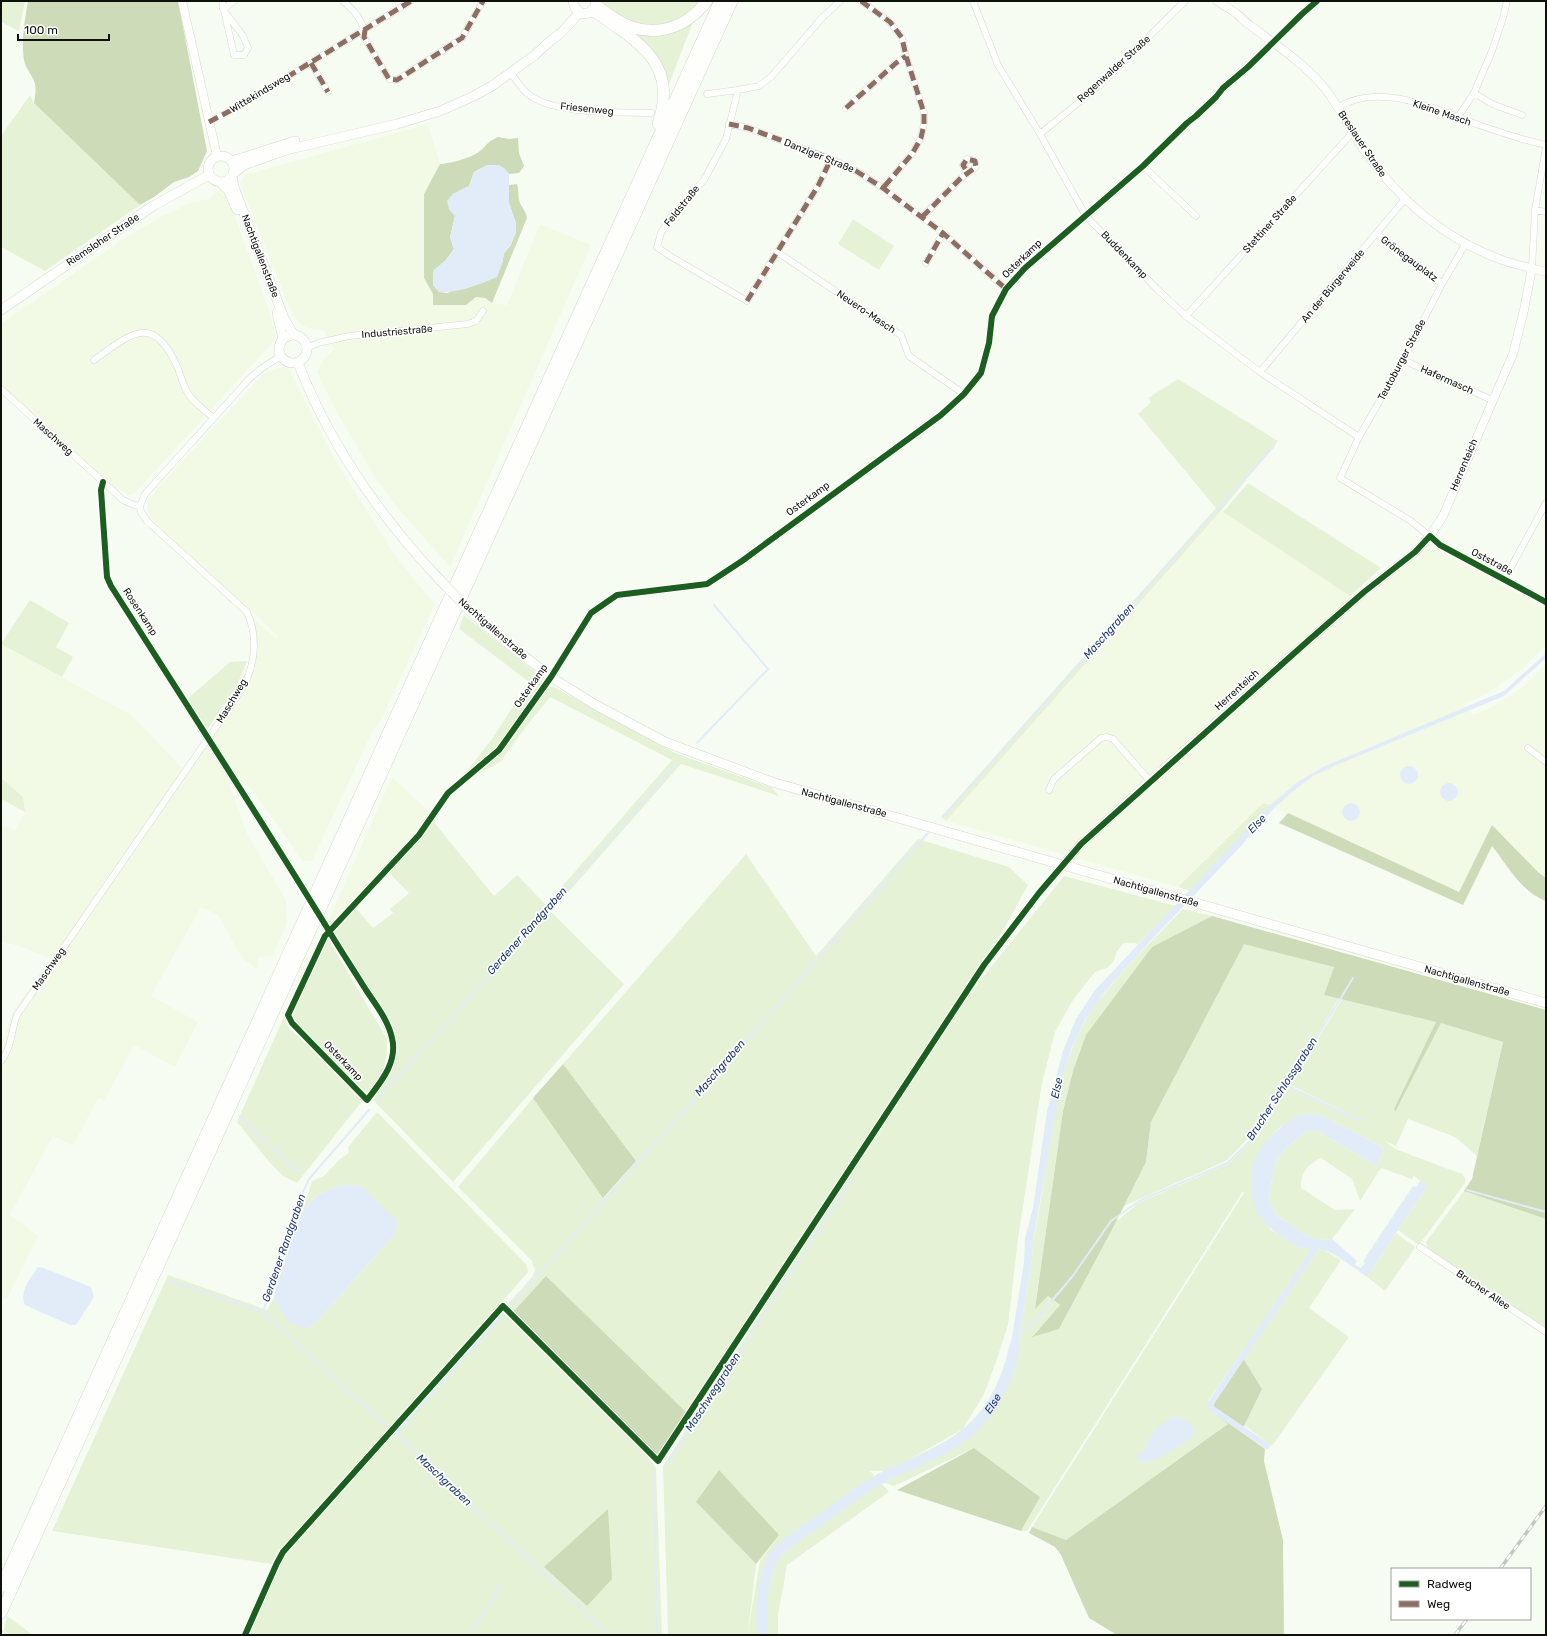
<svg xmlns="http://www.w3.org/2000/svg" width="1547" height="1636" font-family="Rubik,sans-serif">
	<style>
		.built { fill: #f2fae6 }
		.green { fill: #e6f2d6; fill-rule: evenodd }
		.forest { fill: #cddbb8 }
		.water { fill: #e2ecf8 }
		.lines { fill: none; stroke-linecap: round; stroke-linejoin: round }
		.stream { stroke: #e2ecf8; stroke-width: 2 }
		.canal { stroke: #e2ecf8; stroke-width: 6 }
		.river { stroke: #e2ecf8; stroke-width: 11 }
		.minor-casing { stroke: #d5d9d2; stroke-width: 7 }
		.tertiary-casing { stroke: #d5d9d2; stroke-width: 9 }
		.secondary-casing { stroke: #d5d9d2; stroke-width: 10 }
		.motorway-casing { stroke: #d5d9d2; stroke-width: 12 }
		.minor { stroke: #fefffd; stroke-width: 6 }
		.tertiary { stroke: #fefffd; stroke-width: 8 }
		.secondary { stroke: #fefffd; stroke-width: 9 }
		.motorway { stroke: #fefffd; stroke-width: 11 }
		.rail-casing { stroke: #c4c6c2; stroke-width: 3.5 }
		.rail { stroke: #fff; stroke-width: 2; stroke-dasharray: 6; stroke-linecap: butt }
		.minor-bridge-casing { stroke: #d5d9d2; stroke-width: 7; stroke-linecap: butt }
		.secondary-bridge-casing { stroke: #d5d9d2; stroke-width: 10; stroke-linecap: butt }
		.minor-bridge { stroke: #fefffd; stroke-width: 6 }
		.secondary-bridge { stroke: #fefffd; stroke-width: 9 }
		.quiet { stroke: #8d6e63; stroke-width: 5; stroke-dasharray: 10 5; stroke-linecap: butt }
		.cycleway-casing { stroke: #fff; stroke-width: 8 }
		.cycleway { stroke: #1b5e20; stroke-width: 6 }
		.labels { text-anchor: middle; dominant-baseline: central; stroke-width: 3.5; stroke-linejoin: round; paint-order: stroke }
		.street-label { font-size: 10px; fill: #0e100a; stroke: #fff }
		.water-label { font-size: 11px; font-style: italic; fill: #1b3773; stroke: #fff }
	</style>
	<rect width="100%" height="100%" fill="#f7fcf2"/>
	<!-- built -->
	<path class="built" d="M428 124 440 164 424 194V278L433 294 466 305 476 297 485 298 493 303 507 305 540 224 591 245 450 567 396 506 373 474 335 409 317 373 323 360 334 349 325 332 321 330 307 328 300 323 292 314 240 184 245 175Z
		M218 190 225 196 232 208 266 302 275 332V340L135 493 130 495 115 488 1 385V324L126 237 159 218 190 203 209 199Z
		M282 367 290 370 334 458 398 560 435 604 382 718 372 732 312 861H303L252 790 229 770 230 787 248 836 286 900 287 923 273 956 259 957 258 970 242 958 218 915 201 907 151 996 198 1022 175 1067 134 1045 104 1101 98 1098 73 1146 53 1136 10 1215 38 1236 7 1299 1 1297V1051L8 1024 15 1009 50 958 22 947 1 941V825L15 830 25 812 23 797 1 778V644L133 716 181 767 187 769 246 681 254 638 247 612 276 638 286 628 278 636 149 518 147 509 148 500 163 482 264 373Z
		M1220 512H1223L1360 602 1422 552 1431 548 1440 551 1546 609V646L1518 672 1490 692 1464 704 1473 715 1496 705 1524 686 1546 664V878L1538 872 1492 826 1459 892 1263 803 1178 887 946 821Z
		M392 777 432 814 416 834 332 925 328 921Z"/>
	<!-- green -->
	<path class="green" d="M1 1H25L19 31 1 22Z
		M603 1H701L659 110 660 82 650 58 604 5Z
		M30 95 34 103 140 205 45 271 1 247V136Z
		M853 219 894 246 879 270 838 244Z
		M1178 379 1278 441 1220 512 946 821 941 817 1216 508 1138 414 1151 402 1148 398Z
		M1248 483 1381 568 1350 596 1223 512Z
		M30 600 69 623 56 647 73 657 62 677 1 644Z
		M464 615 544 679 496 749 462 777 492 739 529 682 459 629Z
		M247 661 236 688 206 731 187 699 230 662Z
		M552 686 675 753 772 788 779 796 681 764 551 912 624 984 453 1182 373 1100 392 1071 396 1055 394 1032 382 1008 333 930 355 907 373 928 393 913 390 909 409 893 388 872 433 821 494 896 517 875 546 905 672 760 550 697 525 728 500 762 477 775 496 758 544 692Z
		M1 778 23 797 25 812 1 799Z
		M1263 803 1270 805 1190 891 1178 887Z
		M918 839 1009 867 1028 885 1000 936 688 1414 546 1276 513 1312 507 1305 532 1277 535 1270 532 1261 458 1187 533 1098 604 1198 636 1161 563 1064 746 854 816 956Z
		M1064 876 1176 906 1137 945 1135 943H1124L1117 951 1114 961 1107 968 1095 972 1073 1000 1055 1032 1042 1083 1018 1239 1008 1325 996 1362 984 1394 963 1429 889 1471H870L889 1492 787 1565 778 1615V1635H668L663 1466 792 1264 967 997ZM696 1502 779 1535 760 1561 748 1632 756 1564Z
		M1183 909 1212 916 1152 947 1073 1071 1063 1111 1035 1309 1048 1296 1060 1305 1032 1336 1059 1329 1116 1222 1138 1203 1228 1164 1253 1139 1289 1087 1356 1120 1358 1119 1290 1085 1342 999 1436 1022 1394 1109 1395 1111 1441 1023 1503 1042 1477 1156 1455 1137 1408 1119 1396 1146 1385 1141 1395 1149 1462 1174 1465 1178V1183L1419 1245 1398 1230 1427 1186 1414 1176 1412 1179 1381 1168 1360 1201 1352 1179 1321 1158C1307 1165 1301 1172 1301 1188L1335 1210 1355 1209 1332 1239 1319 1240 1306 1235 1277 1216 1271 1205 1269 1194 1276 1161 1284 1150 1307 1131H1317L1377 1166 1384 1148 1327 1118 1316 1114 1280 1127 1271 1136 1256 1157 1253 1164 1252 1177V1192L1270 1229 1299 1247 1313 1250 1208 1401 1209 1409 1228 1424 1066 1540 1032 1527 1244 1193 1243 1191 1027 1531H1021L1040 1497 974 1448 894 1486 884 1483 960 1443 985 1421 1003 1395 1015 1365 1032 1259 1033 1242C1049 1171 1050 1084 1085 1021 1094 1004 1108 989 1120 975 1140 952 1161 931 1183 909Z
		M327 937 387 1039C387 1065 385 1070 370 1091L363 1093 295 1022 293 1012Z
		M1244 943 1334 967 1324 995 1339 998C1305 1054 1274 1116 1226 1161L1124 1206 1146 1162 1151 1122Z
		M284 1017 289 1028 324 1060 363 1100 297 1183 283 1176 270 1163 237 1122Z
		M377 1112 526 1264 528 1272 397 1422 337 1487 271 1564 52 1531 168 1275 267 1310 274 1298 281 1312 306 1329 315 1324 395 1234 342 1185 317 1195 303 1210 312 1181 324 1176 340 1159 349 1153 348 1147Z
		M1464 1191 1546 1219V1330L1428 1250 1426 1242Z
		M1396 1233 1414 1246 1415 1248 1385 1291 1367 1277Z
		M1322 1249 1341 1260 1309 1308 1349 1337 1272 1446 1244 1425 1262 1389 1243 1358 1318 1250Z
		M503 1311 625 1432 651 1460 656 1469 662 1635H248L279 1561Z
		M7 1616 33 1635H11L4 1631Z"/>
	<!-- forest -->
	<path class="forest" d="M28 1H178L207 151 198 171 189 177 174 182 154 197 140 205 34 103C35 96 37 88 34 81 32 75 27 70 25 64 20 47 25 18 28 1Z
		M498 137 509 139 518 138 519 153 524 166 519 173 509 174C498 160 487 165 474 172L469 186 453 194 449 209 455 216 450 237 454 249 445 261 433 271V285L439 292 448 293 502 264 504 253 511 245 516 223 509 203V185L517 184C519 190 518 195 519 200 521 208 526 210 527 218L492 303 485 298 476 297 466 305H433V294L424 278V194L440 164C449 164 474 157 480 151 489 144 485 143 498 137Z
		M1288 813 1459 892 1492 825 1538 872 1546 878V901C1521 892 1508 866 1492 846L1463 905 1279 823Z
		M1212 916 1546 1010V1219L1464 1191 1472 1179 1503 1042 1441 1023 1395 1112 1394 1109 1436 1022 1324 995 1334 967 1244 944 1151 1122 1146 1162 1116 1222 1059 1329 1032 1337 1060 1305 1048 1296 1035 1309 1063 1111 1073 1071 1086 1035 1152 947Z
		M563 1064 636 1161 603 1198 533 1098Z
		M546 1276 688 1414 658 1458 513 1312Z
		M1243 1358 1262 1389 1241 1432 1265 1449 1264 1461 1283 1540 1284 1635H1117L1089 1618 1061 1555 1055 1547 1029 1533 1032 1527 1066 1540 1228 1424 1209 1409Z
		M974 1448 1040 1497 1021 1531 897 1490Z
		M719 1470 779 1535 756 1564 696 1502Z
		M608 1509 612 1579 587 1606 544 1567Z"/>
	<!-- water -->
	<path class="water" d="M487 165H499L504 168 509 174V203L516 223V233L511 245 504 253 502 264 497 277C478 285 460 293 439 292L433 285V271L445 261 454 249 450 237 455 216 449 209 447 201 453 194 469 186 474 172Z
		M1546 653V658L1504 696 1339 764 1313 776 1291 793 1275 807 1242 845 1141 951 1103 994 1085 1020 1072 1048 1060 1087 1033 1242 1032 1259 1015 1365 1009 1355 1024 1262 1025 1238 1033 1208 1047 1111 1063 1051 1076 1019 1095 990 1270 805 1299 781 1323 767 1504 691Z
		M1400 775a9 9 0 1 1 18 0a9 9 0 1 1-18 0Z
		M1440 792a9 9 0 1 1 18 0a9 9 0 1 1-18 0Z
		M1342 812a9 9 0 1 1 18 0a9 9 0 1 1-18 0Z
		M1302 1114H1316L1327 1118 1384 1148 1377 1166 1317 1131H1307L1284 1150 1276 1161 1269 1194 1271 1205 1277 1216 1306 1235 1319 1240 1332 1239 1357 1261 1355 1265 1361 1268 1365 1263 1363 1261 1413 1186 1416 1187 1420 1181 1427 1186 1367 1277C1356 1269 1335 1253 1323 1250 1320 1249 1316 1250 1313 1250 1309 1250 1303 1248 1299 1247 1291 1244 1284 1239 1278 1234 1251 1215 1250 1199 1252 1168 1254 1147 1285 1121 1302 1114Z
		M342 1185 361 1186 397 1221 395 1234 315 1324 306 1329 290 1323 281 1312 274 1298 276 1285 303 1210 317 1195Z
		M38 1267 44 1268 91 1287 94 1297 76 1325H70L25 1305C19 1292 30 1278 38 1267Z
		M1177 1417C1187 1419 1194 1424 1194 1435 1184 1443 1172 1451 1161 1457 1155 1459 1150 1460 1146 1463L1139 1462 1137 1458C1139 1453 1142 1453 1145 1449 1147 1446 1146 1446 1147 1443 1153 1430 1163 1419 1177 1417Z"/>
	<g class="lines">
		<!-- stream -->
		<path class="stream" d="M697 743 768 669 714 605
			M944 816 1274 446
			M1288 1086 1356 1119 1363 1120
			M379 1098 544 915 675 765
			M369 1110 309 1179 296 1207 263 1312 387 1427
			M240 1116 298 1173
			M1467 1190 1546 1212
			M168 1281 263 1312
			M512 1304 745 1042 928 833
			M502 1315 396 1434 609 1635
			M1019 1335 1028 1329 1072 1277 1111 1221 1139 1201 1227 1163 1252 1139 1283 1093 1353 978
			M667 1464 851 1180
			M654 1474 657 1635
			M470 1635 501 1585"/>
		<!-- canal -->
		<path class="canal" d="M1267 1446 1211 1408V1403L1317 1246"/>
		<!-- river -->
		<path class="river" id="s1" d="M762 1635C762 1609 760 1582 773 1558 780 1546 808 1528 820 1520 840 1506 859 1490 880 1479 902 1467 927 1459 948 1446 988 1422 1005 1390 1015 1346"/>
		<defs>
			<path id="minor" d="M222 1 234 55H244L248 48 243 36 223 9
				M343 1C354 10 365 23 364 37L389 79 397 80 462 38 483 1
				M861 1 890 22 902 38 906 56 924 113V124L921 138 912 154 883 188
				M973 1 998 65 1040 134 1086 216 1157 289 1186 316 1260 372 1359 437
				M223 9 234 1
				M311 63 328 92
				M511 73C516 80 521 88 527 93 551 115 620 112 651 113
				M738 90 726 139 704 180 672 215 661 233 657 247 670 256 747 301 818 186 831 159
				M1474 93 1492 104 1522 115
				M707 94 738 90 759 86 771 77 822 18 840 1
				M1338 107C1380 82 1434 108 1476 124 1499 132 1522 140 1546 145
				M846 108 896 63 906 56
				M1458 117 1474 93 1492 51 1503 18 1507 1
				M209 122 243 104 411 1
				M729 124 748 128 831 159 856 171 883 188 943 233 1006 289
				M1040 134 1099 86 1185 1
				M1143 166 1196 216
				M1535 210 1546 212
				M922 217 961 178 976 167 975 161 967 159 963 165 967 172
				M1377 234 1442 284
				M1466 243 1442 284 1403 360 1359 437 1340 478 1411 521 1440 545 1546 602
				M777 252 901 335 909 356 964 394
				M926 263 943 233
				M1532 268 1535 210 1546 147
				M1186 316 1353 132
				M307 348 318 343 349 336 468 324 476 321 483 311
				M94 360C131 334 152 312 177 366 181 376 183 386 189 395 195 404 205 410 213 418
				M1403 360 1492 400
				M1260 372 1405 199
				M1 389 123 500 134 505 140 506 141 512 147 521 247 612C257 634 256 659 246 681 242 690 235 699 229 708L17 1015C11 1030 12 1048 1 1061
				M103 482 101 490 107 577 111 586 296 878
				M140 506 145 494 249 379 262 368 281 356
				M1504 580 1546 503
				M1528 748 1546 762
				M1049 790 1054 779 1101 738 1107 737 1113 739 1150 781
				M341 951C358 977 398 1027 393 1058 391 1072 376 1089 367 1100L292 1023 288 1015 325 936 419 835 448 793 499 750 551 677 591 613 617 595 707 584 742 561 941 415 964 394 981 373 989 343 992 316 1006 289 1025 268 1143 166 1187 123 1196 116 1216 97 1223 88 1248 67 1302 14 1317 1
				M1420 1247 1546 1332
				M1 1634 2 1635
				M245 1635 277 1563 283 1552 503 1306 658 1461 984 965 1039 893 1063 865"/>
			<path id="tertiary" d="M182 1 217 156
				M1217 1C1223 5 1231 9 1237 14 1242 18 1246 23 1251 26 1276 45 1302 62 1323 86 1339 106 1350 129 1364 150 1399 200 1444 239 1502 260 1516 265 1531 268 1546 272
				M1063 865 1081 844 1155 776 1309 640 1364 592 1415 552 1430 536 1443 516 1513 354 1524 310 1532 268"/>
			<path id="secondary" d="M573 1 575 8 582 14 589 13 596 6
				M208 169a13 13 0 1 1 26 0a13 13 0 1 1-26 0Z
				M232 161 295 141
				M234 173 244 165 286 150 397 124 440 111 472 97 492 86 535 55 550 41 561 33 579 13
				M232 176 234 187 284 318 294 335
				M220 182 228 190 237 210
				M1 310 153 206 209 175
				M277 313 283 339
				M279 349a14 14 0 1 1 28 0a14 14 0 1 1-28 0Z
				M298 363C329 443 381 518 440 580
				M473 614 501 638 551 677 594 704 665 742 772 782 1546 1003"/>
			<path id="motorway" d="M596 4C601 10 607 13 614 18 647 40 683 32 707 1
				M593 11C603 16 612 24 621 30 657 55 673 80 658 124
				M1 1587 720 1
				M1 1613 732 1"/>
		</defs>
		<!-- minor casing -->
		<use href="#minor" class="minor-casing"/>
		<!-- tertiary casing -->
		<use href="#tertiary" class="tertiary-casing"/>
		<!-- secondary casing -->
		<use href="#secondary" class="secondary-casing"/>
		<!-- motorway casing -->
		<use href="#motorway" class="motorway-casing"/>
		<!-- minor -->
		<use href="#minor" class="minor"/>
		<!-- tertiary -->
		<use href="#tertiary" class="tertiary"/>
		<!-- secondary -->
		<use href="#secondary" class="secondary"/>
		<!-- motorway -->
		<use href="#motorway" class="motorway"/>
		<defs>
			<path id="rail" d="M1500 1569 1546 1506
				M1455 1635 1467 1619"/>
		</defs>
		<!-- rail casing -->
		<use href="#rail" class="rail-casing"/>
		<!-- rail -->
		<use href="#rail" class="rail"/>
		<defs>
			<path id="minor-bridge" d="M296 878 341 951"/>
			<path id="secondary-bridge" d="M440 580 473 614"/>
		</defs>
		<!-- minor-bridge casing -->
		<use href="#minor-bridge" class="minor-bridge-casing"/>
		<!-- secondary-bridge casing -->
		<use href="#secondary-bridge" class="secondary-bridge-casing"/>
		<!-- minor-bridge -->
		<use href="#minor-bridge" class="minor-bridge"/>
		<!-- secondary-bridge -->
		<use href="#secondary-bridge" class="secondary-bridge"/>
		<!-- quiet -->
		<path class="quiet" d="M861 1 890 22 902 38 906 56 924 113V124L921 138 912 154 883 188
			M365 30 364 37 389 79 397 80 462 38 483 1
			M311 63 328 92
			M846 108 896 63 906 56
			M209 122 243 104 411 1
			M729 124 748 128 831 159 856 171 883 188 943 233 1006 289
			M922 217 961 178 976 167 975 161 967 159 963 165 967 172
			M926 263 943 233
			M747 301 818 186 831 159"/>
		<defs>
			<path id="cycleway" d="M103 482 101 490 107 577 111 586C183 699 256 812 326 926 339 948 353 969 366 990 376 1005 388 1020 392 1038 398 1062 381 1082 367 1100L292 1023 288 1015 325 936 419 835 448 793 499 750 551 677 591 613 617 595 707 584 742 561 941 415 964 394 981 373 989 343 992 316 1006 289 1025 268 1143 166 1187 123 1196 116 1216 97 1223 88 1248 67 1302 14 1317 1
				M245 1635 277 1563 283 1552 503 1306 658 1461 984 965 1039 893 1081 844 1309 640 1364 592 1415 552 1430 536 1440 545 1546 602"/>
		</defs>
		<!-- cycleway casing -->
		<use href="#cycleway" class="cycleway-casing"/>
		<!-- cycleway -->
		<use href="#cycleway" class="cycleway"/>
	</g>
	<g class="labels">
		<!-- street labels -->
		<g class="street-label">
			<text transform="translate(1114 69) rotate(-42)">Regenwalder Straße</text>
			<text transform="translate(260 93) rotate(-31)">Wittekindsweg</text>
			<text transform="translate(587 109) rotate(6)">Friesenweg</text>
			<text transform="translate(1442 113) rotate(19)">Kleine Masch</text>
			<text transform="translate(1362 144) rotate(56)">Breslauer Straße</text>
			<text transform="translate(819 156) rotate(22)">Danziger Straße</text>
			<text transform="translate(682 206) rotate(-51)">Feldstraße</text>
			<text transform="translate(1270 224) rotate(-48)">Stettiner Straße</text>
			<text transform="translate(103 240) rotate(-34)">Riemsloher Straße</text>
			<text transform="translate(1124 255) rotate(46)">Buddenkamp</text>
			<text transform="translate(260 256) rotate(69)">Nachtigallenstraße</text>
			<text transform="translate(1022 259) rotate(-44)">Osterkamp</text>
			<text transform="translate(1409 259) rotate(37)">Grönegauplatz</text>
			<text transform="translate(1333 286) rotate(-50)">An der Bürgerweide</text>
			<text transform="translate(866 312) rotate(34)">Neuero-Masch</text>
			<text transform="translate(397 332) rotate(-5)">Industriestraße</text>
			<text transform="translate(1402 360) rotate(-62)">Teutoburger Straße</text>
			<text transform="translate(1447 380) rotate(24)">Hafermasch</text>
			<text transform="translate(53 437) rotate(42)">Maschweg</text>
			<text transform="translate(1464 465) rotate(-67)">Herrenteich</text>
			<text transform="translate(808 499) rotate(-36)">Osterkamp</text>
			<text transform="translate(1492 562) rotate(28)">Oststraße</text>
			<text transform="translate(140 612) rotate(57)">Rosenkamp</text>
			<text transform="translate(493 629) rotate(41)">Nachtigallenstraße</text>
			<text transform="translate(531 686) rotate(-55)">Osterkamp</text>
			<text transform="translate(1237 690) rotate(-42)">Herrenteich</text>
			<text transform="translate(232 701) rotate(-59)">Maschweg</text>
			<text transform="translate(844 803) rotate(15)">Nachtigallenstraße</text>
			<text transform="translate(1156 892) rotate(16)">Nachtigallenstraße</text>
			<text transform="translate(49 969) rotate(-55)">Maschweg</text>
			<text transform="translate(1467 981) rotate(16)">Nachtigallenstraße</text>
			<text transform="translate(343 1061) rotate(46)">Osterkamp</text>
			<text transform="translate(1483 1290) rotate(34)">Brucher Allee</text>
		</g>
		<!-- water labels -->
		<g class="water-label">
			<text transform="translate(1109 631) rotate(-48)">Maschgraben</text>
			<text transform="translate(1257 824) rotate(-47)">Else</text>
			<text transform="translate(527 931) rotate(-48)">Gerdener Randgraben</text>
			<text transform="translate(720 1068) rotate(-49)">Maschgraben</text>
			<text transform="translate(1057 1088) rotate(-78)">Else</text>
			<text transform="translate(1282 1089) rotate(-57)">Brucher Schlossgraben</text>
			<text transform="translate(284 1248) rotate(-71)">Gerdener Randgraben</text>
			<text transform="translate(713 1392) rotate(-57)">Maschweggraben</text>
			<text stroke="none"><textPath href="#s1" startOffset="350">Else</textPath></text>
			<text transform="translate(444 1480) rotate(43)">Maschgraben</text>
		</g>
	</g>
	<!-- border -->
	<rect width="1547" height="1636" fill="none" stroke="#0e100a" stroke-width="4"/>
	<!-- legend -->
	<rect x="1391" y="1568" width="140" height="52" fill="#ffffff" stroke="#9f9f9d"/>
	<rect x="1399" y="1581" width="20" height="6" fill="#1b5e20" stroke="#9f9f9d"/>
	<text x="1427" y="1588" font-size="12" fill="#0e100a">Radweg</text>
	<rect x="1399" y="1601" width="20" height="6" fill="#8d6e63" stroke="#9f9f9d"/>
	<text x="1427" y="1608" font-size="12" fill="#0e100a">Weg</text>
	<!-- scale -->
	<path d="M18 34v6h91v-6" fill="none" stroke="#0e100a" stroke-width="2"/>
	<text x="24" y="34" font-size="12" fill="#0e100a" stroke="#ffffff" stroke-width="3" paint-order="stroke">100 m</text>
</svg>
